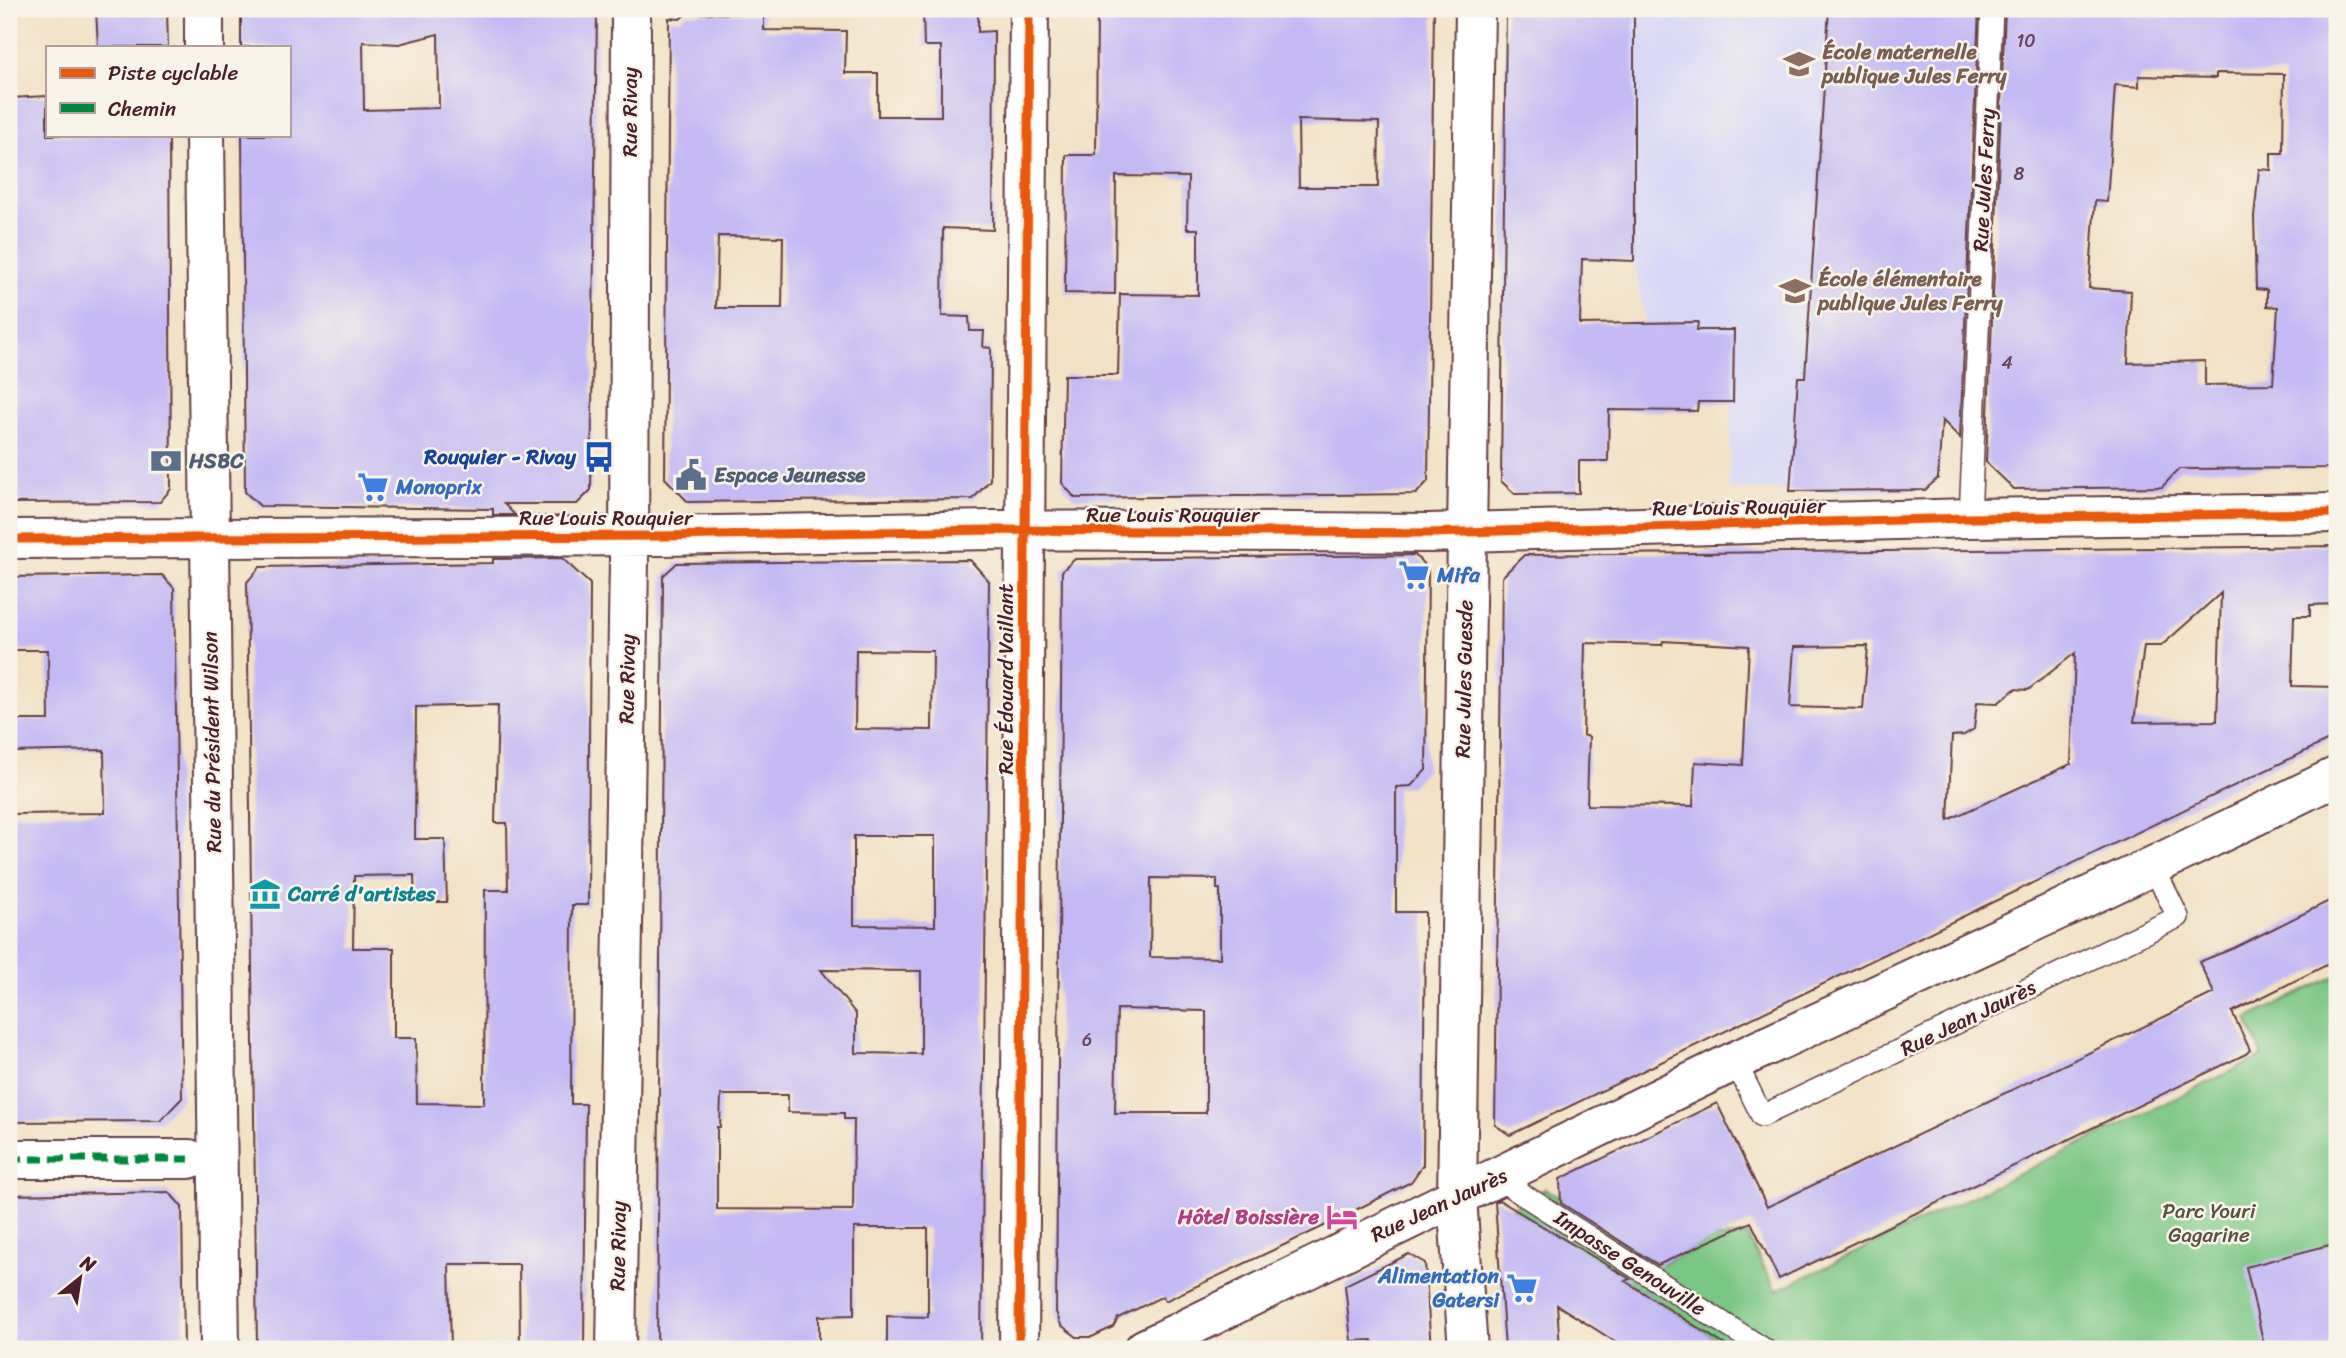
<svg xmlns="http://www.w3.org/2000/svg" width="2346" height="1358" font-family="Sriracha,sans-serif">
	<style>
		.built { fill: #d8d7f8 }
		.green { fill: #7ac684; stroke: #627258; stroke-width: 2 }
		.building { fill: #c4b9f4; fill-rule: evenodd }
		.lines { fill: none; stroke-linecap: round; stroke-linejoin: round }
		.lane-casing { stroke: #633c42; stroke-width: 24 }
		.street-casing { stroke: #633c42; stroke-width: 42 }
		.lane { stroke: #fff; stroke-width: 21 }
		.street { stroke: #fff; stroke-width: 38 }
		.quiet { stroke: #00873e; stroke-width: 7; stroke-dasharray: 14 7; stroke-linecap: butt }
		.cycleway-casing { stroke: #f7f3e8; stroke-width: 13 }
		.cycleway { stroke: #e8590c; stroke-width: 9 }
		.labels { text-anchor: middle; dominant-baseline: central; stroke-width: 5; stroke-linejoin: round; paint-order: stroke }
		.number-label { font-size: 18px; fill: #68465d }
		.education-label { font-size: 21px; font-weight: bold; fill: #785e54; stroke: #f7f3e8; text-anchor: start }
		.street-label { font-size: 21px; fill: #4a1f2b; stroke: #f7f3e8 }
		.transit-label { font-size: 21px; font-weight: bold; fill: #164399; stroke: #f7f3e8; text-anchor: end }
		.service-label { font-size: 21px; font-weight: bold; fill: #4e5e75; stroke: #f7f3e8; text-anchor: start }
		.shop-label { font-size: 21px; font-weight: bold; fill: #366cbe; stroke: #f7f3e8; text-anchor: start }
		.culture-label { font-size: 21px; font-weight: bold; fill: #0d838f; stroke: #f7f3e8; text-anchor: start }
		.park-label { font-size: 21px; fill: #585146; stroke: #f7f3e8 }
		.hotel-label { font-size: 21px; font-weight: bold; fill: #b23c85; stroke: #f7f3e8; text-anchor: end }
	</style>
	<rect width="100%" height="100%" fill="#f7f3e8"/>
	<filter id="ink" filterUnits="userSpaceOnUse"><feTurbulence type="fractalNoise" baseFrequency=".0143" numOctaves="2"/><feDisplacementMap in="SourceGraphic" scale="14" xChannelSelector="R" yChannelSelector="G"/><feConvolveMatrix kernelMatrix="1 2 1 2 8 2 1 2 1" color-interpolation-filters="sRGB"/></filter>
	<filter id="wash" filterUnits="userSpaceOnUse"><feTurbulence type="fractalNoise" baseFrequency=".00686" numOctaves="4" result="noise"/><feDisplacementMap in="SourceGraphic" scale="28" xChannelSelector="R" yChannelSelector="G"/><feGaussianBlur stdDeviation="1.57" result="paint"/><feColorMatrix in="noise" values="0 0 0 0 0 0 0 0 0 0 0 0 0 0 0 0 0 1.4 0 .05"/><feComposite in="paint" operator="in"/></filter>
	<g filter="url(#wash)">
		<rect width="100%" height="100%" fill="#f2e1c5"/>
		<!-- built -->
		<path class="built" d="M1634 9H1968L1938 478 1925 490H1729L1734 330H1697V322L1645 321 1634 261Z"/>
		<!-- green -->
		<path class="green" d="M2337 975V1349H1731L1512 1208 1545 1188 1663 1263 1713 1239 1747 1235 1776 1291 2263 1056 2247 1019Z"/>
		<g id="blocks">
			<!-- building -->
			<path class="building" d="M96 9H167L168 47H98Z
				M241 9H597L591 490 577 504H504L515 515H493V509L260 506 245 492 242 135H289V47H241ZM438 34 439 108 364 110 363 42 399 44Z
				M923 9H978V32L994 31 993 230 943 228 942 316 969 317 970 331H984L983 347 991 348 990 480 973 499 688 502 665 478 669 18 680 19 687 13 764 14V30L846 31 845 73H878V116H941V46H924ZM718 236 783 237 782 308H716Z
				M1097 9H1434L1428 481 1416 494 1075 498 1062 483 1064 375H1118L1120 294 1198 295V229H1187L1188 177 1116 176 1115 294 1065 293 1066 155H1096ZM1298 120 1379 122 1378 187H1299Z
				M1506 9H1634V261L1582 259 1580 324 1698 322 1697 330H1734L1733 402H1698L1697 411 1609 410 1608 461H1579V493L1515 494 1501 481Z
				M1829 9H1979L1960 438 1942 420 1938 478 1925 490 1790 491 1798 377H1805Z
				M2005 9H2337V468L2179 469 2162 487 2014 489 1986 462ZM2216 73 2284 74 2283 153H2271V170L2259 169 2254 217 2256 289 2267 290V306L2278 307 2273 384 2205 385V361L2128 363 2131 291 2089 288 2095 201 2107 202 2115 85 2139 87V76L2216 78Z
				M47 96V135H169L171 489 160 502 9 503V98Z
				M2337 546V604L2310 605V616H2294L2292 686 2337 687V736L1510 1135 1495 1125 1502 577 1524 555ZM2221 593 2217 721 2134 722 2144 646H2161ZM1663 641 1749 646 1743 765 1695 762 1693 806 1587 805 1589 737 1583 735 1585 643 1662 645ZM1868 646 1863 709 1790 707 1794 647ZM2075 653 2071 764 1948 820 1952 736 1964 735 1974 729 1977 702 1998 703 2015 689 2028 690Z
				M1415 555 1428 569 1426 770 1411 786 1396 787V912H1425L1423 1165 1411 1182 1322 1227 1165 1301 1163 1296 1118 1318 1113 1327 1092 1337H1077L1061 1325 1056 1312 1062 571 1075 559ZM1151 878 1217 879V889H1220V958L1150 957ZM1117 1009 1206 1011V1113H1115Z
				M562 558 590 584 588 905H572L571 1104H586L584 1349H520L519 1264H449L451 1349H257L247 582 260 567 493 563V559ZM498 705 495 823H507L508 890H485L484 1104 417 1103 416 1038H394V948H353L354 876 414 875 415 902H447L445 839H415L416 707Z
				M970 560 989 581 981 1349H887V1316L928 1317V1228H854V1315L819 1316V1349H657L663 576 677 563ZM856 650 933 651 932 730 855 729ZM854 836H935V926L854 925ZM821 970 921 971V1054L856 1053V1014ZM721 1095H788V1112L844 1113V1119H854L853 1210 717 1209V1127H720Z
				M162 575 174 588 182 1098 160 1121 9 1122V814L105 813 104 750 9 752V720H49L48 650H9V577Z
				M2337 897V960L2232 1012 2250 1050 2246 1054 1779 1279 1751 1222 1658 1265 1561 1203 1560 1179 1717 1103 1767 1207 2214 993 2199 962 2234 948Z
				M169 1192 182 1207 184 1349H9V1195Z
				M1499 1200 1630 1279 1625 1281 1731 1349H1627L1557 1305 1560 1349H1505L1495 1202Z
				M2337 1243V1349H2265L2246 1267Z
				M1409 1254 1425 1263 1431 1349H1374L1372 1340 1351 1341 1345 1285Z"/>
		</g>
	</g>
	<g filter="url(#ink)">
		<use href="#blocks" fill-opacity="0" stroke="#633c42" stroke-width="2"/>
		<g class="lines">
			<defs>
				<path id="lane" d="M1970 518 1992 9
					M1735 1061 1762 1116 2178 917 2153 866
					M1497 1178 1764 1349"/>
				<path id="street" d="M204 9V47
					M205 135 220 1349
					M9 539 661 536 993 530 1429 533 1970 518 2337 513
					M9 1159H189
					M616 1349 629 560 631 9
					M1019 1349 1029 9
					M1144 1349 1735 1061 2153 866 2337 776
					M1468 1349 1457 1198 1475 9"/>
			</defs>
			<!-- lane casing -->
			<use href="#lane" class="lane-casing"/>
			<!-- street casing -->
			<use href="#street" class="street-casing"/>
			<!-- lane -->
			<use href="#lane" class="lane"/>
			<!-- street -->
			<use href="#street" class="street"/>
			<!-- quiet -->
			<path class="quiet" d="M9 1159H189"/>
			<defs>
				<path id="cycleway" d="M9 539 661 536 993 530 1429 533 1970 518 2337 513
					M1019 1349 1029 9"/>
			</defs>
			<!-- cycleway casing -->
			<use href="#cycleway" class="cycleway-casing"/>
			<!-- cycleway -->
			<use href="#cycleway" class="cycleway"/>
		</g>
	</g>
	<!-- icons -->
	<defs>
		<symbol id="school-bare" viewBox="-9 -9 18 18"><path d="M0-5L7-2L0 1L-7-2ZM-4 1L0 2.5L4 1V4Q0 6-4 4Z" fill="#8d6e63" stroke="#f7f3e8" stroke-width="2.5" paint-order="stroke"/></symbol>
		<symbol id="bus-bare" viewBox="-9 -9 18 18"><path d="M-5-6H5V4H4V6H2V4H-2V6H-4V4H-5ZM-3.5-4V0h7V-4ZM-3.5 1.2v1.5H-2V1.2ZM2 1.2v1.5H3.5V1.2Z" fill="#1a4fb4" stroke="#f7f3e8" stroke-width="2.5" paint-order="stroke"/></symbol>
		<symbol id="bank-bare" viewBox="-9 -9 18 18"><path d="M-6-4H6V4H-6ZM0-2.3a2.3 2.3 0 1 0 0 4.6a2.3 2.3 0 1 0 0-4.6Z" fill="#5c6f8a" stroke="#f7f3e8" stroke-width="2.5" paint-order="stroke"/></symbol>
		<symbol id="civic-bare" viewBox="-9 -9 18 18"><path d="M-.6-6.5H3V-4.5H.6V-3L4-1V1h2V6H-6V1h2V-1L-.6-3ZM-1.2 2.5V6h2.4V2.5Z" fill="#5c6f8a" stroke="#f7f3e8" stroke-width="2.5" paint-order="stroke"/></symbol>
		<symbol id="supermarket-bare" viewBox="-9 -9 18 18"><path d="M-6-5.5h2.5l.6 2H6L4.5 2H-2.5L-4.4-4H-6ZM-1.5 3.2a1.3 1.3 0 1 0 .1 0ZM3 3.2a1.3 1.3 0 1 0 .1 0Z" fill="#3f7fe0" stroke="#f7f3e8" stroke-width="2.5" paint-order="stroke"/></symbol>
		<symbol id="museum-bare" viewBox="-9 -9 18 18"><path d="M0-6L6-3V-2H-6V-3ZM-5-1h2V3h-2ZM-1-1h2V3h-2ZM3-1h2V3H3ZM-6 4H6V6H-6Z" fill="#0f9aa8" stroke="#f7f3e8" stroke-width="2.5" paint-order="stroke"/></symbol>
		<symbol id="hotel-bare" viewBox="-9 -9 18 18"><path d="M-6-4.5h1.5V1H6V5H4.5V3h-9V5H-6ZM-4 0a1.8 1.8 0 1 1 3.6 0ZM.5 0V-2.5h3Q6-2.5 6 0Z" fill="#d1479c" stroke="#f7f3e8" stroke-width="2.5" paint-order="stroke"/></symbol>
	</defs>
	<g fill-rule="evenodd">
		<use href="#school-bare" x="1777" y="42" width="44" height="44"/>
		<use href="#school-bare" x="1773" y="269" width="44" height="44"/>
		<use href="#bus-bare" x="577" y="435" width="44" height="44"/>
		<use href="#bank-bare" x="144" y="439" width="44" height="44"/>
		<use href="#civic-bare" x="669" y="453" width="44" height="44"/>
		<use href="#supermarket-bare" x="351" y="465" width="44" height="44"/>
		<use href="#supermarket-bare" x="1392" y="553" width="44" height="44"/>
		<use href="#museum-bare" x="243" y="872" width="44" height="44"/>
		<use href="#hotel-bare" x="1320" y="1195" width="44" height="44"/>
		<use href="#supermarket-bare" x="1500" y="1266" width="44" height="44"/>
	</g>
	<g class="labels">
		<!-- number labels -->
		<g class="number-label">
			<text x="2026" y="41">10</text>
			<text x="2019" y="174">8</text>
			<text x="2007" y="363">4</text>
			<text x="1087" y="1040">6</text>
		</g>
		<!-- education labels -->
		<g class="education-label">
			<text x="1822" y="52">École maternelle<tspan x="1822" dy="24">publique Jules Ferry</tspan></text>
			<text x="1818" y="279">École élémentaire<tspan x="1818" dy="24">publique Jules Ferry</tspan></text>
		</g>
		<!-- street labels -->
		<g class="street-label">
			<text transform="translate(630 112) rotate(-90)">Rue Rivay</text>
			<text transform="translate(1984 180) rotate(-87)">Rue Jules Ferry</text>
			<text transform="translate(1739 507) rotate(-1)">Rue Louis Rouquier</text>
			<text x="1173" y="515">Rue Louis Rouquier</text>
			<text x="606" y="518">Rue Louis Rouquier</text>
			<text transform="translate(627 679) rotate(-89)">Rue Rivay</text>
			<text transform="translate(1006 679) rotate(-90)">Rue Édouard Vaillant</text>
			<text transform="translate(1464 679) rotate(-89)">Rue Jules Guesde</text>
			<text transform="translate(212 742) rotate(-91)">Rue du Président Wilson</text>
			<text transform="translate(1968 1018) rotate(-26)">Rue Jean Jaurès</text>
			<text transform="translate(1439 1205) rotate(-25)">Rue Jean Jaurès</text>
			<text transform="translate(618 1246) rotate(-89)">Rue Rivay</text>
			<text transform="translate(1630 1263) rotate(33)">Impasse Genouville</text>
		</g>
		<!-- transit labels -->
		<g class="transit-label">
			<text x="576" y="457">Rouquier - Rivay</text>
		</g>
		<!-- service labels -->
		<g class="service-label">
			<text x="189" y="461">HSBC</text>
			<text x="714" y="475">Espace Jeunesse</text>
		</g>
		<!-- shop labels -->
		<g class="shop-label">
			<text x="396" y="487">Monoprix</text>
			<text x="1437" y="575">Mifa</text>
			<text x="1499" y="1276" text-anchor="end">Alimentation<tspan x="1499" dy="24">Gatersi</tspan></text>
		</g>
		<!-- culture labels -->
		<g class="culture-label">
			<text x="288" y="894">Carré d'artistes</text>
		</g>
		<!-- park labels -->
		<g class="park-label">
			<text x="2209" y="1211">Parc Youri<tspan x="2209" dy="24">Gagarine</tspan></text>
		</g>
		<!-- hotel labels -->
		<g class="hotel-label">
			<text x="1319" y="1217">Hôtel Boissière</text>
		</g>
	</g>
	<!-- margin -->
	<rect width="2346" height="1358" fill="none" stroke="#f7f3e8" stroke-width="35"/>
	<!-- legend -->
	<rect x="46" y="46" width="245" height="91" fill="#f7f3e8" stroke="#b29e9c" stroke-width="2"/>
	<rect x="60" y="68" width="35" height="10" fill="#e8590c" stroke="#b29e9c" stroke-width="2"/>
	<text x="108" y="80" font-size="21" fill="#4a1f2b">Piste cyclable</text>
	<rect x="60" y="103" width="35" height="10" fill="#00873e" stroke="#b29e9c" stroke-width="2"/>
	<text x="108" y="116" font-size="21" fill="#4a1f2b">Chemin</text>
	<!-- north arrow -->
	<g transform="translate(80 1278) rotate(30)" stroke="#f7f3e8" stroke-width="5" paint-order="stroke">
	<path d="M0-5L12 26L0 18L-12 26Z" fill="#4a1f2b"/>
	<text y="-10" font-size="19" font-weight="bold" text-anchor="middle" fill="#4a1f2b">N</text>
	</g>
</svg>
